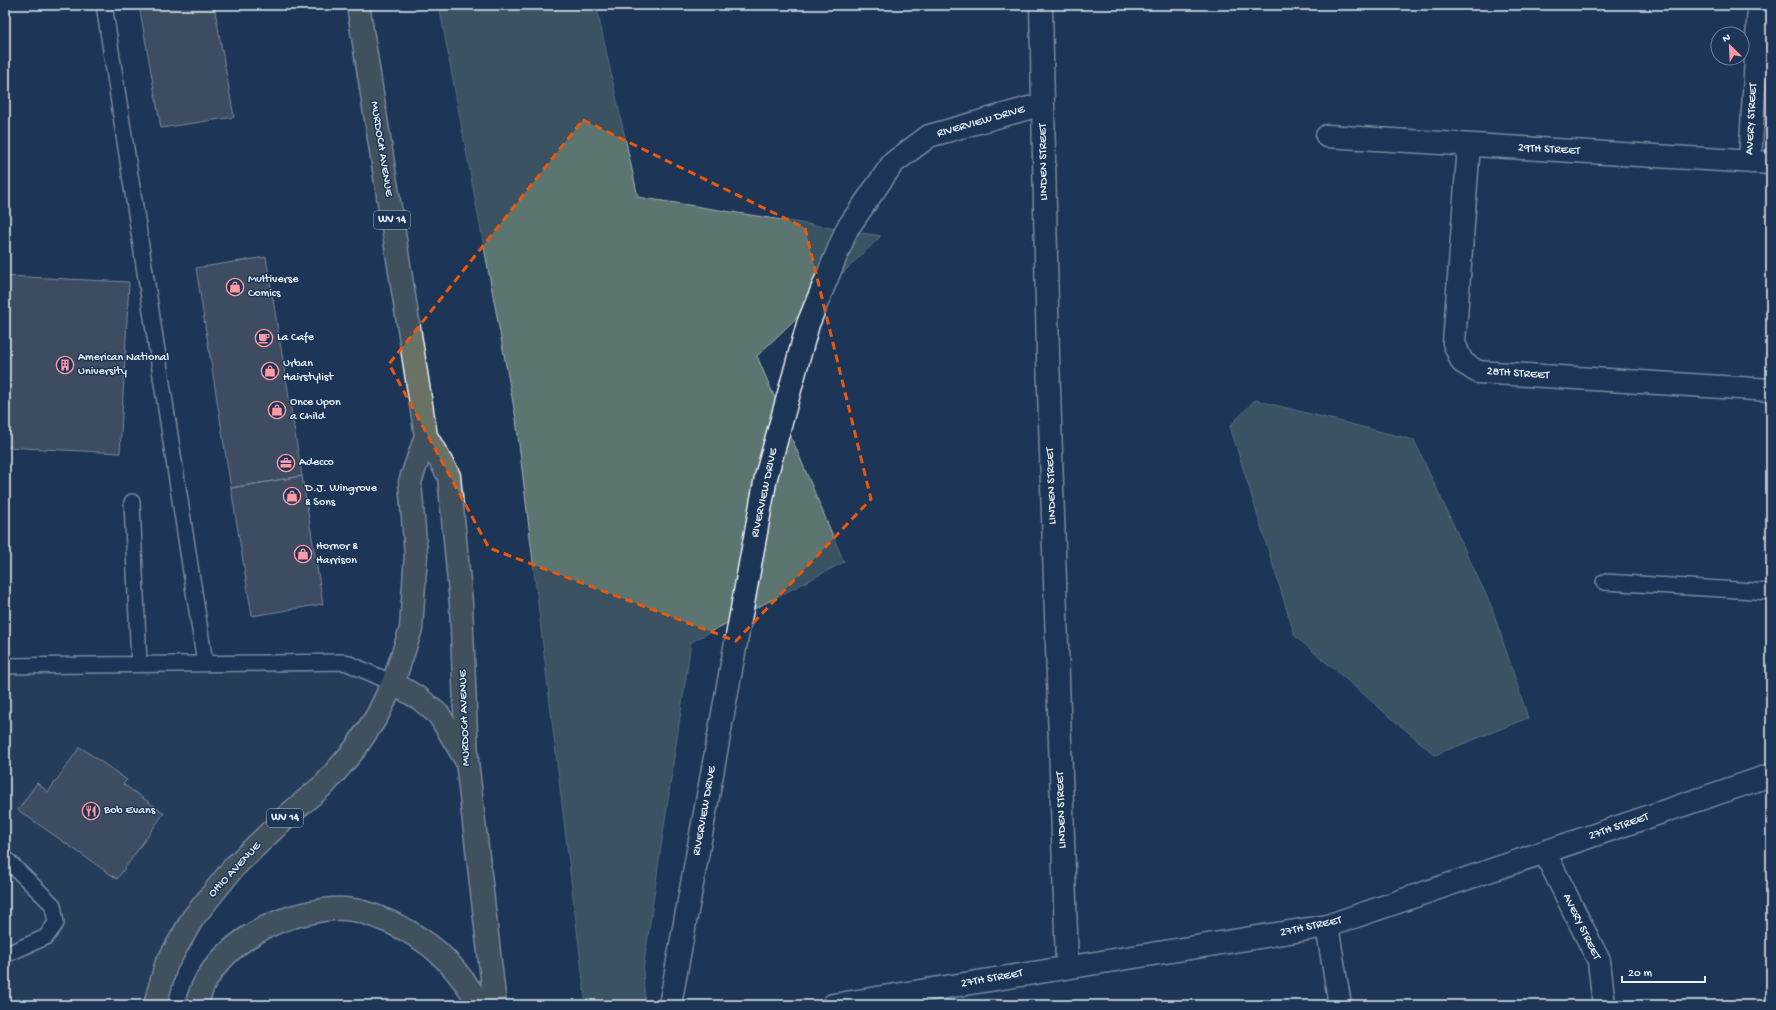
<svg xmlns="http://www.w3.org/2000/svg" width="1776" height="1010" font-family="'Gochi Hand',sans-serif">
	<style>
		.built { fill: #33445e }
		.green { fill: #5d746f; stroke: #a2b2b4 }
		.building { fill: #65676e; stroke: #e8f1f8 }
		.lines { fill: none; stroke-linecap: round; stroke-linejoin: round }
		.lane-casing { stroke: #e8f1f8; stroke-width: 18 }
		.street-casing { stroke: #e8f1f8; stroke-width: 25 }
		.primary-casing { stroke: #e8f1f8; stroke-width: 25 }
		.lane { stroke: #1d3557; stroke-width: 15 }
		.street { stroke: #1d3557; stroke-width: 22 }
		.primary { stroke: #6a7165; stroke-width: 22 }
		.marked { fill: none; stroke: #e8590c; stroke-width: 3; stroke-dasharray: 8 5; stroke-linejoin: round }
		.labels { text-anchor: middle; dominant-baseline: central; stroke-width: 3; stroke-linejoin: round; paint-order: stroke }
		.shield { fill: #1d3557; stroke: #abb9c8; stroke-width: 1 }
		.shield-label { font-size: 11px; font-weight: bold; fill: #e8f1f8 }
		.street-label { font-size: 12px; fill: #e8f1f8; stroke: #1d3557 }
		.poi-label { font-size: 12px; fill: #e8f1f8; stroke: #1d3557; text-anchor: start }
	</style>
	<rect width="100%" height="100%" fill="#1d3557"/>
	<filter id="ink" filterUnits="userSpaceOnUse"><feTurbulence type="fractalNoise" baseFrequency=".025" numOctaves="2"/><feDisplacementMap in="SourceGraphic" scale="8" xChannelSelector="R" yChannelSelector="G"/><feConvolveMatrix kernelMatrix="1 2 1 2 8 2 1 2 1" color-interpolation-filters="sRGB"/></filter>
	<g filter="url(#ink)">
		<!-- built -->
		<path class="built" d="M345 662 393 683 377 716 234 867 155 1005H5V666Z"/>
		<!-- green -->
		<path class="green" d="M439 5H596L638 197 881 236 757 356 844 562 691 642 643 970 645 1005H586L516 419Z
			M1255 400 1414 440 1492 608 1528 718 1435 755 1295 636 1230 426Z"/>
		<!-- building -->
		<path class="building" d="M139 5H214L234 117 161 128Z
			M266 257 302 476 231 488 196 268Z
			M5 276 129 282 120 453 5 447Z
			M302 476 323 604 252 616 231 488Z
			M80 747 127 780 123 784 164 813 117 879 18 810 37 783 48 792Z"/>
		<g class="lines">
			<defs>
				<path id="lane" d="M104 5 205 663
					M132 502 139 664
					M1604 582 1771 592
					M5 666 345 662 393 683
					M5 858 53 905 56 923 46 937 5 955"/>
				<path id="street" d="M1041 5 1048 357 1067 966
					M1327 136 1771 163
					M1469 145 1454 343 1462 362 1478 372 1771 390
					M1750 162 1759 5
					M1545 853 1599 961 1604 1005
					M1327 926 1340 1005
					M670 1005 766 477 808 324 847 229 893 163 929 136 1043 104
					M833 1005 1327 926 1771 775"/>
				<path id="primary" d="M358 5 426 436 449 476 461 603 467 761 495 1005
					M393 683 420 699 439 715 466 760
					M155 1005 166 965 193 918 234 867 288 815 325 784 355 749 377 716 393 683 411 629 416 554 410 482 426 436
					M196 1005C199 998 201 989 205 982 226 945 267 921 308 913 324 909 343 907 359 911 381 917 403 927 422 940 447 956 464 981 481 1005"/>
			</defs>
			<!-- lane casing -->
			<use href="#lane" class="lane-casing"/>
			<!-- street casing -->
			<use href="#street" class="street-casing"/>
			<!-- primary casing -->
			<use href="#primary" class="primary-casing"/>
			<!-- lane -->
			<use href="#lane" class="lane"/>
			<!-- street -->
			<use href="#street" class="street"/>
			<!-- primary -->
			<use href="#primary" class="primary"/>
		</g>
	</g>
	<!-- marked area -->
	<path d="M0 0H1776V1010H0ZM583 120 805 228 871 499 736 641 489 548 389 364Z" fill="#1d3557" fill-opacity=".55" fill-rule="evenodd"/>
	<path class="marked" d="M583 120 805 228 871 499 736 641 489 548 389 364Z"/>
	<!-- icons -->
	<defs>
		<symbol id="shop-ring" viewBox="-11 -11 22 22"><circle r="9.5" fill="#1d3557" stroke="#ff9aa2" stroke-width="1.5"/><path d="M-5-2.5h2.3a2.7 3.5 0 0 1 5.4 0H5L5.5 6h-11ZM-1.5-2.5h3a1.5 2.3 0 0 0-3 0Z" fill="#ff9aa2"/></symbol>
		<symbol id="cafe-ring" viewBox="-11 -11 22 22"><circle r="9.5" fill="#1d3557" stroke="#ff9aa2" stroke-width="1.5"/><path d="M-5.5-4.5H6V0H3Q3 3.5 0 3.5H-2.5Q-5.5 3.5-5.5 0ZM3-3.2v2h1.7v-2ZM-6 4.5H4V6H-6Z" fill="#ff9aa2"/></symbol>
		<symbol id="building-ring" viewBox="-11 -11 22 22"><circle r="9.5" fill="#1d3557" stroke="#ff9aa2" stroke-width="1.5"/><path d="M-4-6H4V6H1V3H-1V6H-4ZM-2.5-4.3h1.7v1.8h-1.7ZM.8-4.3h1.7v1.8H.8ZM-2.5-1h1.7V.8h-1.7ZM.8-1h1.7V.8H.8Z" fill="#ff9aa2"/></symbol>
		<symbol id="office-ring" viewBox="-11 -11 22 22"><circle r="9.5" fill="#1d3557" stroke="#ff9aa2" stroke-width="1.5"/><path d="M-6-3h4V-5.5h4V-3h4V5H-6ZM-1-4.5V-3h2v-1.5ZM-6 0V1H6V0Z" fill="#ff9aa2"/></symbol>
		<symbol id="restaurant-ring" viewBox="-11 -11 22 22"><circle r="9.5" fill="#1d3557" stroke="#ff9aa2" stroke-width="1.5"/><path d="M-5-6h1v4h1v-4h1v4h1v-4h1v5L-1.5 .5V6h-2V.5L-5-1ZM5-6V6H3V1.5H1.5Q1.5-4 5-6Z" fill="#ff9aa2"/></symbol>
	</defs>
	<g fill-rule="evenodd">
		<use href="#shop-ring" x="225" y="277" width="20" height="20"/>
		<use href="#cafe-ring" x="254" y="328" width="20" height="20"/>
		<use href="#building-ring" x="55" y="355" width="20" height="20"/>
		<use href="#shop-ring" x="260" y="361" width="20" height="20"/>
		<use href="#shop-ring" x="267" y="400" width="20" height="20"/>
		<use href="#office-ring" x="276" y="453" width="20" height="20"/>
		<use href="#shop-ring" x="282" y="486" width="20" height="20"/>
		<use href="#shop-ring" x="293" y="544" width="20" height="20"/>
		<use href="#restaurant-ring" x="81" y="801" width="20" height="20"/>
	</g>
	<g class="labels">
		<!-- shield labels -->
		<g class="shield">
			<rect x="374" y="211" width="36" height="18" rx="3"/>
			<rect x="267" y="809" width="36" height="18" rx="3"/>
		</g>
		<g class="shield-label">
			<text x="392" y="220">WV 14</text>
			<text x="285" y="818">WV 14</text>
		</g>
		<!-- street labels -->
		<g class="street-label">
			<text transform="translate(1752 119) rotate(-87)">AVERY STREET</text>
			<text transform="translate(981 122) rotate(-16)">RIVERVIEW DRIVE</text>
			<text transform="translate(381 149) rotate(81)">MURDOCH AVENUE</text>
			<text transform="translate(1549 150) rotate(3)">29TH STREET</text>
			<text transform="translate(1044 162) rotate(-91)">LINDEN STREET</text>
			<text transform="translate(1518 374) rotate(4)">28TH STREET</text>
			<text transform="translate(1052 486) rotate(-92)">LINDEN STREET</text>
			<text transform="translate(765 493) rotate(-78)">RIVERVIEW DRIVE</text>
			<text transform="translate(465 718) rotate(-92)">MURDOCH AVENUE</text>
			<text transform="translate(1062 810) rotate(-92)">LINDEN STREET</text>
			<text transform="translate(705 811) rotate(-80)">RIVERVIEW DRIVE</text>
			<text transform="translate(1619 827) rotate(-19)">27TH STREET</text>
			<text transform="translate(235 870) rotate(-47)">OHIO AVENUE</text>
			<text transform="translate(1311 927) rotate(-12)">27TH STREET</text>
			<text transform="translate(1581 927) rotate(64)">AVERY STREET</text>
			<text transform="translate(992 979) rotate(-10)">27TH STREET</text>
		</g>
		<!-- poi labels -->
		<g class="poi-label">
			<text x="248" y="280">Multiverse<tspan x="248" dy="14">Comics</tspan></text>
			<text x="277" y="338">La Cafe</text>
			<text x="78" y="358">American National<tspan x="78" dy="14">University</tspan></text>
			<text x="283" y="364">Urban<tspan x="283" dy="14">Hairstylist</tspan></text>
			<text x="290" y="403">Once Upon<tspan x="290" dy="14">a Child</tspan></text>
			<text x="299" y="463">Adecco</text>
			<text x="305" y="489">D.J. Wingrove<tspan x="305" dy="14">&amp; Sons</tspan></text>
			<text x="316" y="547">Hornor &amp;<tspan x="316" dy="14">Harrison</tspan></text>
			<text x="104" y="811">Bob Evans</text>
		</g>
	</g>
	<!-- margin -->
	<rect width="1776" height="1010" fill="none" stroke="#1d3557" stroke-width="20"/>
	<rect x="10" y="10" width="1756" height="990" fill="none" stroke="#e8f1f8" stroke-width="1.5" filter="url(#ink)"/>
	<!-- north arrow -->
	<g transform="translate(1730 46) rotate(336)"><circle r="19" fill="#1d3557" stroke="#6e8097"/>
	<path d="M0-3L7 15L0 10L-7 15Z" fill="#ff9aa2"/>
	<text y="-6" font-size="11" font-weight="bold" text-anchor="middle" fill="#e8f1f8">N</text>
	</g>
	<!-- scale -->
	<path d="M1622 976v6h83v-6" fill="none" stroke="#e8f1f8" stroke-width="2"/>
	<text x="1628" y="976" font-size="12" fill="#e8f1f8" stroke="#1d3557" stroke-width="3" paint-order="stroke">20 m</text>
</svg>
